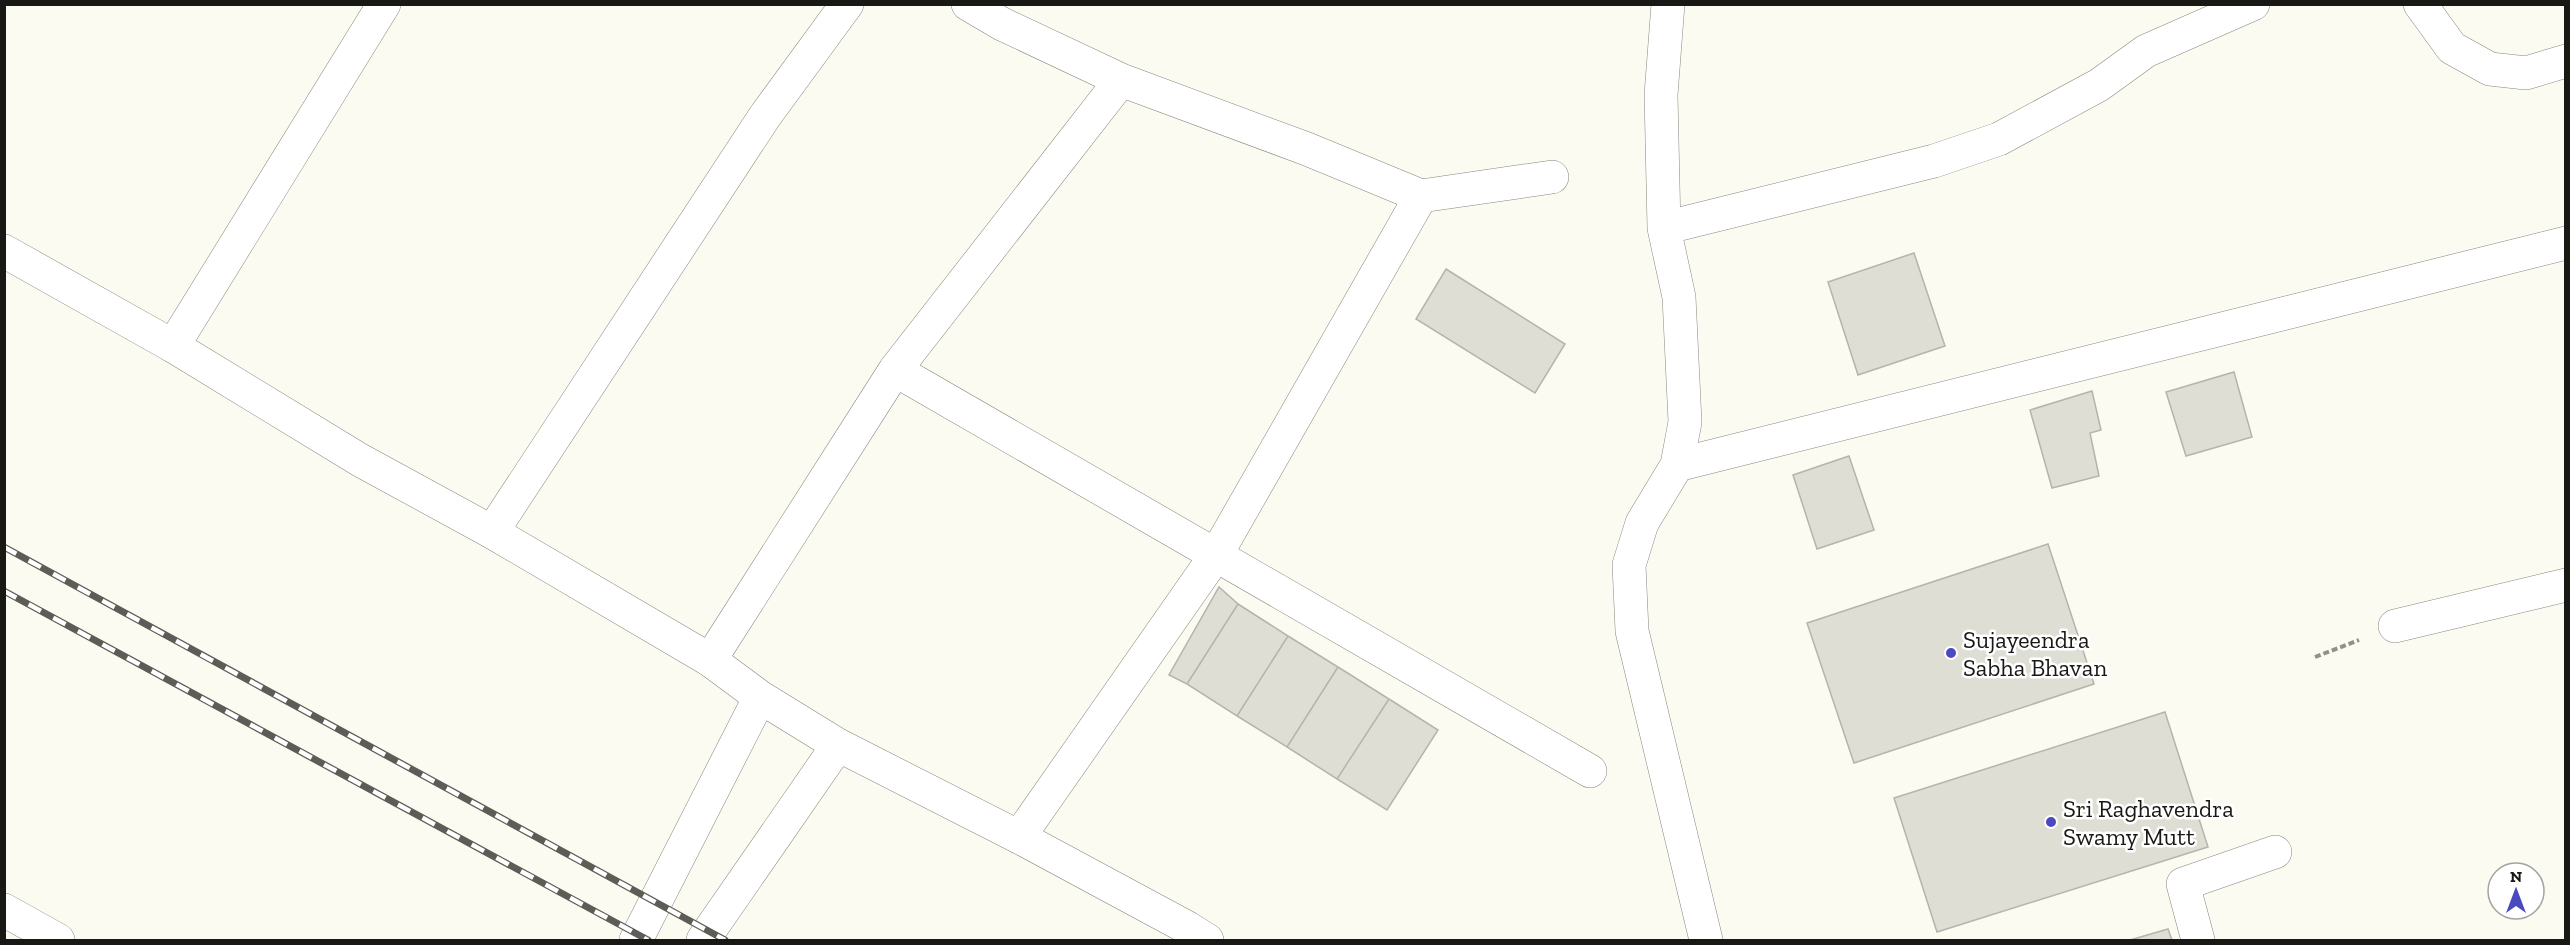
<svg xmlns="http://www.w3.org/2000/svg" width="2570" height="945" font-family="'Zilla Slab',serif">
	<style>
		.building { fill: #dfded5; stroke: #b5b4ac; stroke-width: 1.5 }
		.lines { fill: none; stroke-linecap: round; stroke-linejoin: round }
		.minor-casing { stroke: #88877f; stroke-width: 34 }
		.tertiary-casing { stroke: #88877f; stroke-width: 34 }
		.path { stroke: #91908a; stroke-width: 4; stroke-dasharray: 6 3; stroke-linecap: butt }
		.minor { stroke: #fff; stroke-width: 33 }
		.tertiary { stroke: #fff; stroke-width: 33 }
		.rail-casing { stroke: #5d5d57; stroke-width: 7 }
		.rail { stroke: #fff; stroke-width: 4.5; stroke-dasharray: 14; stroke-linecap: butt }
		.poi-dot { fill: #4b49c0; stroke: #fff; stroke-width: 2 }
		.labels { text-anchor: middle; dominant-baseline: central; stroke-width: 5; stroke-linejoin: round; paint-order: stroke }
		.poi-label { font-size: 24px; fill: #181814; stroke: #fff; text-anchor: start }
	</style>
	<rect width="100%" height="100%" fill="#fcfbf2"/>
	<!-- building -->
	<path class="building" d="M1914 253 1945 346 1858 375 1828 282Z
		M1446 269 1565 344 1535 393 1416 319Z
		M2234 372 2252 437 2186 456 2166 392Z
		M2092 391 2101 430 2090 433 2099 476 2052 488 2030 410Z
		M1849 456 1874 530 1817 549 1793 475Z
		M2048 544 2094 684 1854 763 1807 623Z
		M1219 587 1238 604 1187 684 1169 675Z
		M1238 604 1288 636 1237 716 1187 684Z
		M1288 636 1338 667 1287 747 1237 716Z
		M1338 667 1389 699 1337 779 1287 747Z
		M1389 699 1438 730 1387 810 1337 779Z
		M2165 712 2208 847 1937 932 1894 798Z
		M2168 929 2172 940H2130Z"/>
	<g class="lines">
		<defs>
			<path id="minor" d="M968 4 1002 24 1121 80 1307 149 1421 196 1552 177
				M1668 4 1661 95 1664 228 1679 297 1685 422 1677 465 1642 523 1629 565 1632 631 1706 940
				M2420 4 2452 48 2490 69 2526 73 2566 61
				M1664 228 1934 161 1999 139 2099 85 2146 51 2253 4
				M173 346 384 4
				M895 370 1590 771
				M1677 465 2566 243
				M492 532 765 116 847 4
				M2395 626 2566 585
				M710 660 895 370 1121 80
				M1019 837 1216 555 1421 196
				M2198 940 2183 884 2275 852"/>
			<path id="tertiary" d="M4 251 173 346 360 460 492 532 710 660 760 697 838 745 1019 837 1188 928 1207 940
				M4 910 58 940
				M636 940 760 697
				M703 940 838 745"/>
		</defs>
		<!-- minor casing -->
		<use href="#minor" class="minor-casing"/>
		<!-- tertiary casing -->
		<use href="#tertiary" class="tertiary-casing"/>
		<!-- path -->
		<path class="path" d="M2315 657 2359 640"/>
		<!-- minor -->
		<use href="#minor" class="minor"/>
		<!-- tertiary -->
		<use href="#tertiary" class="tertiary"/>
		<defs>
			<path id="rail" d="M4 547 725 940
				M4 591 648 940"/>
		</defs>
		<!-- rail casing -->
		<use href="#rail" class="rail-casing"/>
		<!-- rail -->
		<use href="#rail" class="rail"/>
	</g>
	<!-- markers -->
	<g class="poi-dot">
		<circle cx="1951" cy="653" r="6"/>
		<circle cx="2051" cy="822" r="6"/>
	</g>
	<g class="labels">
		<!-- poi labels -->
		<g class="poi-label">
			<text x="1963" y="639">Sujayeendra<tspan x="1963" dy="28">Sabha Bhavan</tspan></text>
			<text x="2063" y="808">Sri Raghavendra<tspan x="2063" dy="28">Swamy Mutt</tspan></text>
		</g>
	</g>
	<!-- border -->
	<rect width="2570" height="945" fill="none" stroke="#181814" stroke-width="12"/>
	<!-- north arrow -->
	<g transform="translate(2516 891)"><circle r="28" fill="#ffffff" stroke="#a3a3a1" stroke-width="1.5"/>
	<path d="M0-4.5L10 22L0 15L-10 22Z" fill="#4b49c0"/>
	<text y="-9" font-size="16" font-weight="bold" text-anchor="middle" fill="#181814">N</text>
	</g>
</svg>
